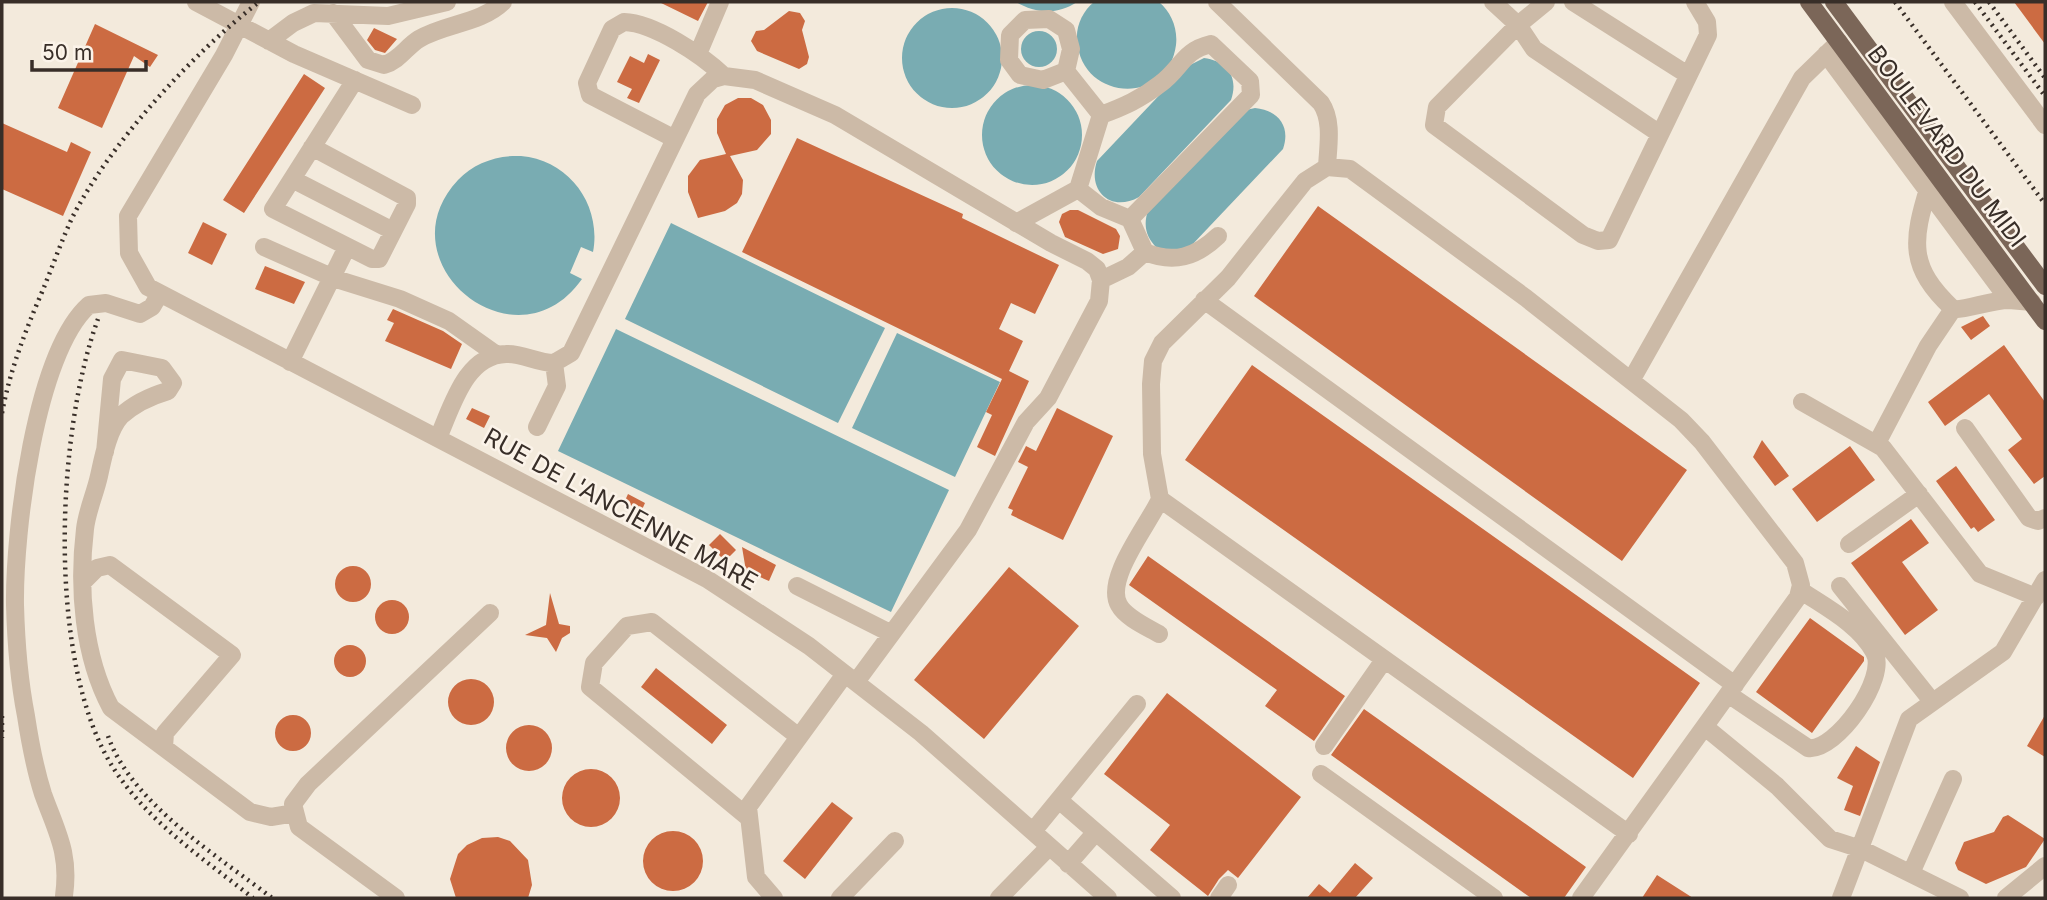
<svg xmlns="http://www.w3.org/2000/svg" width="2047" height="900" font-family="Inter,sans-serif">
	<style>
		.water { fill: #79acb2 }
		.building { fill: #cc6b42 }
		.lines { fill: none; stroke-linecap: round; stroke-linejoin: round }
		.minor { stroke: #ccbaa7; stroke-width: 18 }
		.major { stroke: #7b6658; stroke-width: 18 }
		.rail { stroke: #382e28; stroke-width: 4.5; stroke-dasharray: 2 5; stroke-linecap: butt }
		.labels { text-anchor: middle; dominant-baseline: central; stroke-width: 5; stroke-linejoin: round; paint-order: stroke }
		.street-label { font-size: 24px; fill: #382e28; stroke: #fbf3e9 }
	</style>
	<rect width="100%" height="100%" fill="#f3eadc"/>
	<!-- water -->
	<path class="water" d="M1016 2H1077C1057 15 1037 14 1016 2Z
		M1094 2H1159C1171 12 1178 28 1176 45 1168 106 1081 102 1077 40 1076 25 1083 11 1094 2Z
		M902 58a50 50 0 1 1 100 0a50 50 0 1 1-100 0Z
		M1021 49a18 18 0 1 1 36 0a18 18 0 1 1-36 0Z
		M1204 58C1227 61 1239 77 1231 100L1139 197C1111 213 1087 191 1097 161L1186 67Z
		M982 135a50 50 0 1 1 100 0a50 50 0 1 1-100 0Z
		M1255 108C1278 110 1291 126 1283 149L1190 247 1182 251 1157 248C1146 237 1143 226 1148 210L1246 110Z
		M521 156C569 160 602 205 593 252L581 247 570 273 582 279C516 373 381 262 458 180 474 163 497 155 521 156Z
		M671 223 885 328 838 423 625 319Z
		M616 329 949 490 891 612 558 451Z
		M897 333 1000 382 955 477 852 428Z"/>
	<!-- building -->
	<path class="building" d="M659 2H708L698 21Z
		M2014 2H2045V44Z
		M789 11 800 13 805 21 802 30 809 57 807 64 799 69 757 51 751 41 756 31 764 30Z
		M95 24 158 55 150 67 134 56 102 128 58 108Z
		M374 28 397 39 385 53 375 50 367 40Z
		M648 54 660 60 639 103 627 98 632 89 617 82 630 56 644 63Z
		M304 74 325 88 244 213 223 200Z
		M738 98H751L763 105 771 120V134L757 150 730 156 743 180 742 194 737 203 725 211 698 218 688 192V176L700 160 726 154 717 133V119L725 105Z
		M2 123 67 152 71 142 91 152 63 216 2 189Z
		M797 138 963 214 962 218 1059 265 1035 314 1011 303 999 329 1023 341 1009 371 1029 381 995 456 977 447 992 415 986 412 1002 379 742 252Z
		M1318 206 1687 470 1622 561 1254 296Z
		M1070 210H1078L1116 229 1120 236 1118 249 1103 254 1065 237 1059 222 1062 214Z
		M203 222 227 234 212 265 188 253Z
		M265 266 305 282 294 304 255 289Z
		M393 309 443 331 462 344 451 369 385 341 394 323 387 320Z
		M1983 316 1990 326 1971 340 1961 327Z
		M2004 345 2045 402V476L2034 484 2008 450 2022 439 1989 394 1945 426 1928 402Z
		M1252 365 1700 683 1633 778 1185 460Z
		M472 408 490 416 484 428 466 419Z
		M1057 408 1113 436 1063 540 1011 515 1013 510 1008 508 1028 467 1018 462 1026 446 1036 451Z
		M1762 440 1789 476 1775 486 1753 457Z
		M1850 446 1875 480 1817 522 1792 489Z
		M1956 466 1995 520 1978 532 1974 527 1971 529 1936 481Z
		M628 494 645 503 640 514 623 505Z
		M1911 519 1929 543 1902 562 1938 610 1905 635 1851 563Z
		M720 534 736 550 725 561 709 545Z
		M742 547 776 565 769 581 746 571Z
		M1148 556 1345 696 1314 741 1265 706 1277 690 1129 585Z
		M335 584a18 18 0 1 1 36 0a18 18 0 1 1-36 0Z
		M1009 567 1079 626 984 739 914 680Z
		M550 593 559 624 570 626V633L562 638 556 652 547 638 525 635 546 625Z
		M375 617a17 17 0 1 1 34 0a17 17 0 1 1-34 0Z
		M1810 618 1864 657V661L1812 733 1756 692Z
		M334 661a16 16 0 1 1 32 0a16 16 0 1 1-32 0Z
		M656 668 727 725 712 744 641 687Z
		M448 702a23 23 0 1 1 46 0a23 23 0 1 1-46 0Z
		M1167 693 1301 797 1238 878 1228 870 1219 879 1208 896 1150 850 1170 825 1104 774Z
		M1364 709 1586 867 1564 898H1531L1331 755Z
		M2045 715V757L2027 746Z
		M275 733a18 18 0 1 1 36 0a18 18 0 1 1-36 0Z
		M506 748a23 23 0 1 1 46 0a23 23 0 1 1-46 0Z
		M1856 746 1880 762 1860 816 1844 810 1853 786 1837 778Z
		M562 798a29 29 0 1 1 58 0a29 29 0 1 1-58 0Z
		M832 802 853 818 805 879 783 861Z
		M2008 815 2045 839 2026 867 1986 884 1958 870 1955 863 1964 842 1994 832 2003 817Z
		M643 861a30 30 0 1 1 60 0a30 30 0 1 1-60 0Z
		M498 837 510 841 528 860 532 885 528 898H456L450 879 458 854 467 845 482 838Z
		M1355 863 1373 878 1355 898H1307L1319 884 1330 893Z
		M1657 875 1693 898H1642Z"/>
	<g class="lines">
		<!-- minor -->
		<path class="minor" d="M196 2 294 54 412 105
			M251 2 224 55 128 216 129 253 148 287 707 579 809 646 921 733 1108 898
			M1217 2 1321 103C1333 121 1328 146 1327 167
			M1493 2 1518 25 1534 49 1660 134
			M1546 2 1518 25 1437 107 1434 125 1583 235 1598 241 1609 240 1708 35 1707 22 1695 2
			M1573 2 1688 75
			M1953 2 2045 125
			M333 13 368 60 384 65C400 60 406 47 419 39 446 23 480 24 503 2
			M269 41 293 23 314 13 388 16 447 2
			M698 54 720 2
			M1826 54 2002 291 2009 300 2032 302
			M675 139 590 95 587 83 612 29 624 22C654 23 702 55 724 76
			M312 147 407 198V204L379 259H372L273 209 355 80
			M292 179 393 231
			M1929 186C1912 241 1908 267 1953 309 1964 311 1991 300 2009 300
			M1078 189 1101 207 1130 219 1251 95 1250 81 1211 44C1182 51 1182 68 1160 84 1141 99 1123 107 1101 115
			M1130 219 1145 252C1174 264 1196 257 1218 236
			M1016 223 1078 189 1101 115 1066 71 1071 49 1066 30 1049 19 1025 20 1010 35 1009 60 1020 75 1043 80 1066 71
			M264 247 336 279 400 299 449 321 497 355
			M1101 280 1128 267 1145 252
			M1204 300 1735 685
			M290 362 347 247
			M1632 379 1802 78 1839 42
			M1802 402 1883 448 1980 574 2036 597
			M537 427 557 386 554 363
			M1965 428 2029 518 2038 521 2045 518
			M438 438C452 407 465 355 506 354 522 353 537 363 554 363L571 353 697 94 713 79 724 76 755 80 835 115 1051 243 1087 261 1097 269 1101 280 1099 301 1048 398 1026 422 968 530 856 682
			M1877 443 1928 346 1953 309
			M105 452 112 379 122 360 162 368 173 383 168 391C151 396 135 403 121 416 108 430 103 458 99 476 95 494 87 511 85 529 78 587 83 656 111 708L250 812 271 817 295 813
			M1160 499 1629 834
			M1849 544 1919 494
			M84 581 97 568 110 565 232 655 165 733 164 747
			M797 586 890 633
			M1840 586 1931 700
			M1159 634C1147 627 1126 618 1119 605 1104 579 1149 524 1160 499L1152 454 1151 384 1153 361 1162 343 1228 278 1305 181 1327 167 1350 169 1526 298 1681 420 1702 442 1795 563 1801 585 1798 597 1581 898
			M1728 694 1808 748C1836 752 1889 677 1874 652 1859 624 1825 607 1800 590
			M1705 727 1777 786 1830 839 1861 849 1960 898
			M1324 746 1384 660
			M1321 774 1494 898
			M1060 801 1172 898
			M749 818 590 687 594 663 627 626 652 622 799 737
			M1034 830 1137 704
			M1068 864 1095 833
			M1911 873 1953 779
			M64 896C70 853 57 833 43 794 35 769 30 742 26 716 19 680 16 642 15 605 14 533 35 353 89 305L106 303 140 314 152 307 159 295
			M396 898 299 827 293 804 308 784 490 613
			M774 898 756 877 748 807 845 674
			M840 898 895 841
			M999 898 1049 847
			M1219 898 1228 885
			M1841 898 1909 719 2003 652 2045 580
			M2006 898 2045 866"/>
		<!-- major -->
		<path class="major" d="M1809 2 2045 321
			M1834 2 2045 286"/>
		<!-- rail -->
		<path class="rail" d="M1895 2 2045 204
			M1975 2 2045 96
			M1989 2 2045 78
			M98 319C56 433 46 664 114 769 149 823 204 859 253 898
			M2 413C10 370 25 332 42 292 52 268 61 242 72 218 110 143 193 53 259 2
			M2 716V738
			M108 736C131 803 218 856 272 898"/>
	</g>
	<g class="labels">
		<!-- street labels -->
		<g class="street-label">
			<text transform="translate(1947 146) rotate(53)">BOULEVARD DU MIDI</text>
			<text transform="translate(621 509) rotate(29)">RUE DE L'ANCIENNE MARE</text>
		</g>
	</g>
	<!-- border -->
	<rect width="2047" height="900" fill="none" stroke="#382e28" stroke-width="7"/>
	<!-- scale -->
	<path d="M32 60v10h114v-10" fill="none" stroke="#382e28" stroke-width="3.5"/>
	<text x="42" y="60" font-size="21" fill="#382e28" stroke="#fbf3e9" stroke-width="5" paint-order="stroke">50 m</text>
</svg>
